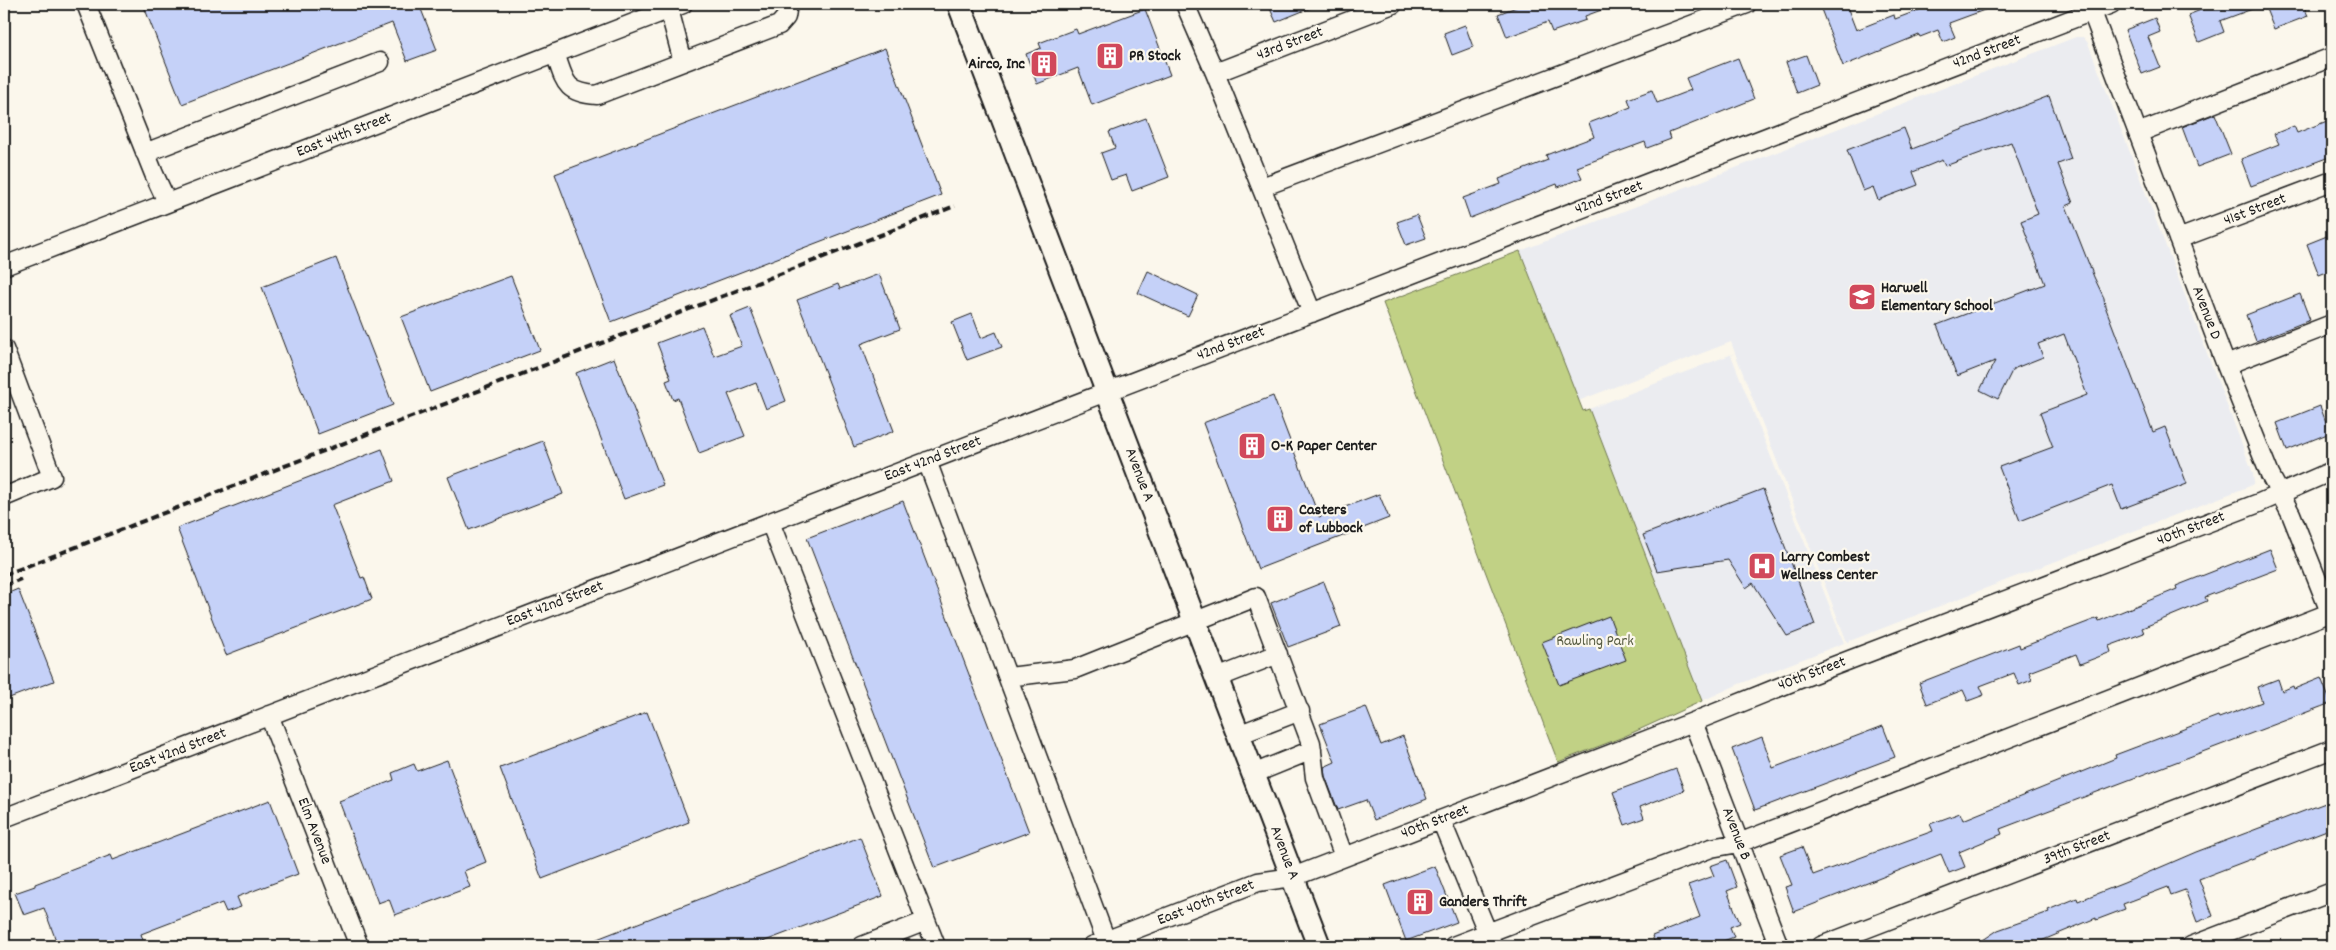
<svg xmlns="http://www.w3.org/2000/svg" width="2336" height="950" font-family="Dekko,sans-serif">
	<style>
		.built { fill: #ebecf0 }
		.green { fill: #c1d185; stroke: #6e7650 }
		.building { fill: #c5d1f8; stroke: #1c1c1c }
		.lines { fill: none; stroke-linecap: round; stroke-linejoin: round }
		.minor-casing { stroke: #1c1c1c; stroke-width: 21 }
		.major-casing { stroke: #1c1c1c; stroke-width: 26 }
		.minor { stroke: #fbf7ec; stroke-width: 18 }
		.major { stroke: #fbf7ec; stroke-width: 22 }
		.rail { stroke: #1c1c1c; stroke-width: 4; stroke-dasharray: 8 4; stroke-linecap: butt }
		.labels { text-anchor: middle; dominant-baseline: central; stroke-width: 4.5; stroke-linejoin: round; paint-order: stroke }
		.street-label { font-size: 16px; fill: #1c1c1c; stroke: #fbf7ec }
		.poi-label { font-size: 16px; font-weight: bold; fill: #1c1c1c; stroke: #fbf7ec; text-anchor: start }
		.park-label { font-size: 16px; fill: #565b41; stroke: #fbf7ec }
	</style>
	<rect width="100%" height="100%" fill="#fbf7ec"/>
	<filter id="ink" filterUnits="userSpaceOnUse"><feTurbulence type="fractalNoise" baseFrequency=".02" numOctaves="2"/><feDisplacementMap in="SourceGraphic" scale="10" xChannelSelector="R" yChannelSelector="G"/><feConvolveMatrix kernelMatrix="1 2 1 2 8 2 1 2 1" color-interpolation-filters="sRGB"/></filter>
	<g filter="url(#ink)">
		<!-- built -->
		<path class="built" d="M2076 37H2083L2088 43 2253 473 2254 483 2250 486 1847 642 1735 353 1731 355 1844 643 1739 684 1702 701 1589 409 1735 353 1731 342 1578 401 1520 251Z"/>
		<!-- green -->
		<path class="green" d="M1520 251 1583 411 1589 409 1702 701 1623 737 1558 762 1383 303Z"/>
		<!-- building -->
		<path class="building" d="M143 4H419L437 50 407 61 392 23 182 104Z
			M1268 4H1320L1276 22Z
			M1524 4H1614L1615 5 1585 16 1586 20 1552 32 1548 22 1507 37 1498 14Z
			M1819 4H1846L1856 30 1894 15 1895 19 1935 4 1998 5 1949 23 1955 37 1943 42 1938 30 1920 37 1919 35 1843 66Z
			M2216 4H2263V5L2220 21 2224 32 2199 42 2188 15Z
			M2264 4H2303L2308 16 2274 29Z
			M1145 9 1170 75 1092 105 1078 68 1037 84 1026 54 1041 48 1039 43 1076 29 1078 34Z
			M2155 18 2160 32 2148 37 2160 67 2142 74 2125 30Z
			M1465 25 1473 47 1452 55 1444 33Z
			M885 48 941 195 611 322 555 174Z
			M1806 55 1817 85 1797 93 1786 62Z
			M1738 58 1754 99 1669 133 1671 139 1647 148 1645 142 1577 167 1582 178 1558 187 1557 184 1470 218 1463 198 1501 184 1499 179 1548 160 1546 155 1594 137 1589 123 1631 107 1628 99 1652 90 1657 103 1691 90 1686 78Z
			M2049 96 2071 159 2058 164 2073 203 2066 206 2094 277 2104 298 2105 306 2153 432 2165 427 2187 484 2121 509 2112 485 2020 521 1999 467 2053 447 2040 413 2087 395 2064 334 2038 344 2043 357 2013 369 1998 399 1980 390 1995 361 1957 376 1937 325 2045 284 2021 221 2038 214 2011 142 1945 166 1942 160 1913 172 1918 185 1878 200 1873 187 1863 191 1847 150 1904 128 1912 149Z
			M2215 114 2231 154 2197 167 2182 127Z
			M1146 118 1169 177 1132 191 1126 175 1111 180 1101 153 1115 148 1109 132Z
			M2332 119V156L2251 186 2241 159 2279 144 2274 134 2294 126 2297 133Z
			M1417 215 1426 238 1406 245 1397 222Z
			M2332 234V270L2319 275 2307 244Z
			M336 258 393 405 318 434 262 287Z
			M1148 271 1198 295 1188 316 1138 293Z
			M879 274 900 329 861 344 894 431 854 447 797 300 838 284 840 289Z
			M511 276 540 350 430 392 401 317Z
			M2300 294 2310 320 2256 341 2246 315Z
			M750 308 786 401 766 409 756 383 728 394 745 436 699 453 678 398 673 400 666 381 671 379 657 343 702 326 714 356 742 346 730 316Z
			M972 314 981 338 996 332 1002 347 967 360 952 322Z
			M614 358 663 485 624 499 576 373Z
			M1273 396 1319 517 1379 494 1389 518 1258 569 1203 423Z
			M2320 406 2330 433 2287 450 2277 423Z
			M543 441 563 494 469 530 448 477Z
			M382 449 394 481 332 505 361 578 364 577 372 599 226 655 177 528Z
			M1763 489 1815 625 1787 636 1753 583 1746 588 1728 560 1657 571 1643 535Z
			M903 501 1029 832 934 868 807 538Z
			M2270 549 2278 569 2205 597 2207 601 2142 628 2144 633 2109 646 2111 652 2080 664 2076 654 2029 672 2032 680 2019 685 2014 673 1980 686 1984 695 1968 701 1963 690 1927 704 1919 683 2019 644 2020 648 2098 618 2099 621 2177 589 2176 586Z
			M1324 582 1341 627 1288 647 1271 603Z
			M18 589 54 681 4 700V595Z
			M1609 616 1626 660 1559 685 1542 642Z
			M2321 678 2331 703 2000 829 2002 834 1959 852 1965 867 1949 873 1941 854 1794 912 1785 887 1792 885 1780 855 1802 847 1813 875 1933 831 1930 824 1960 813 1963 820 2116 758 2115 755 2218 716 2219 718 2262 702 2257 687 2278 679 2282 691 2293 686 2294 689Z
			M1366 707 1381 745 1403 736 1427 799 1374 820 1366 800 1338 810 1325 776 1324 767 1335 762 1320 724Z
			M647 712 689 822 542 879 500 768Z
			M1883 726 1895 757 1755 810 1732 749 1762 737 1773 768Z
			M447 760 486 862 464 871 470 887 395 915 389 899 378 903 339 801 394 780 392 773 414 764 417 771Z
			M1676 769 1684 790 1640 807 1644 818 1625 825 1613 792Z
			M270 800 298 874 237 897 241 907 226 912 222 903 141 934 145 946H58L44 908 24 915 15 893 35 886V884L111 855 113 860Z
			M2328 802 2332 814V828L2199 879 2213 916 2197 922 2185 890 2171 895 2168 887 2123 904 2125 909 2096 920V918L2029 946H1974L1998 930 2049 912 2048 910 2077 898 2078 901 2124 883 2196 852Z
			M860 837 883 896 752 946H579Z
			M1727 860 1737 887 1727 891 1740 923 1730 927 1734 937 1710 946H1656L1652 936 1700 917 1688 885 1714 876 1710 866Z
			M1435 866 1457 922 1406 941 1385 885Z"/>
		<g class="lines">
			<defs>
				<path id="minor" d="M86 4 154 174 167 202
					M1185 4 1215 73 1312 313
					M2089 4 2226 365 2270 475 2291 514 2332 617
					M669 9 683 62
					M555 53C565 81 564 93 597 95L779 25 786 17 788 4
					M1215 73 1393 4
					M2138 133 2332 57
					M145 153 380 62
					M1262 187 1747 4
					M2178 239 2332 181
					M4 266 683 4
					M4 349 52 477 4 497
					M2226 365 2332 324
					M927 461 1108 946
					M770 522 936 946
					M1008 677 1075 669 1256 597 1311 743 1315 778 1344 857
					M1217 678 1278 654
					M269 715 359 946
					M1693 722 1779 946
					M1238 735 1300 711
					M1253 774 1312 750
					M4 818 2111 4
					M1441 820 1493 946
					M862 946 926 921
					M1092 946 1258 882 1293 877 1693 722 1792 682 2259 503 2332 471
					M1453 946 1711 848 1739 843 2332 612
					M1821 946 2332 749
					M2191 946 2332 892"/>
				<path id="major" d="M959 4 1319 946"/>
			</defs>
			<!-- minor casing -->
			<use href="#minor" class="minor-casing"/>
			<!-- major casing -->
			<use href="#major" class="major-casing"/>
			<!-- minor -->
			<use href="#minor" class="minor"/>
			<!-- major -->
			<use href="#major" class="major"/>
			<!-- rail -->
			<path class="rail" d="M4 575 955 206
				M4 586 21 579"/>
		</g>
	</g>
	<!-- icons -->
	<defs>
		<symbol id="building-square" viewBox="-11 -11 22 22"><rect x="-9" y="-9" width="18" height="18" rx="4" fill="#d1495b" stroke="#fbf7ec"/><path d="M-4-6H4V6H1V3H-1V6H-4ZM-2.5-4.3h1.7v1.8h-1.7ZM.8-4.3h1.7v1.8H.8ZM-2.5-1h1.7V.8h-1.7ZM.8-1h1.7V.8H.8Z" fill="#fff"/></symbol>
		<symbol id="school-square" viewBox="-11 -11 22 22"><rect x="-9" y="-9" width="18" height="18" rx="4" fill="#d1495b" stroke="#fbf7ec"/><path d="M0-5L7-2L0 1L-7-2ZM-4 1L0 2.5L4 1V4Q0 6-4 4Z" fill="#fff"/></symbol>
		<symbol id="hospital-square" viewBox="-11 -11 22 22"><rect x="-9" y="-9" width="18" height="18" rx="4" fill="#d1495b" stroke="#fbf7ec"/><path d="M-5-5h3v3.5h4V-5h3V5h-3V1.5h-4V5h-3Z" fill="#fff"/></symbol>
	</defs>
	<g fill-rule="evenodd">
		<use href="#building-square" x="1094" y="40" width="32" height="32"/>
		<use href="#building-square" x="1028" y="48" width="32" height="32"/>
		<use href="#school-square" x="1846" y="281" width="32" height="32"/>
		<use href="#building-square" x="1236" y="430" width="32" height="32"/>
		<use href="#building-square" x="1264" y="503" width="32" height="32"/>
		<use href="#hospital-square" x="1746" y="550" width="32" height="32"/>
		<use href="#building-square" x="1404" y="886" width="32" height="32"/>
	</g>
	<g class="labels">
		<!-- street labels -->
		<g class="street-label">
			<text transform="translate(1290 44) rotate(-21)">43rd Street</text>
			<text transform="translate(1987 52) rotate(-21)">42nd Street</text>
			<text transform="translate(344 135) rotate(-21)">East 44th Street</text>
			<text transform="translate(1609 198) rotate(-21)">42nd Street</text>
			<text transform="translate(2255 210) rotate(-21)">41st Street</text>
			<text transform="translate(2206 313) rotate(69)">Avenue D</text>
			<text transform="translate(1231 344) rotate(-21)">42nd Street</text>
			<text transform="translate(933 459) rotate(-21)">East 42nd Street</text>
			<text transform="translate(1139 475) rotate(69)">Avenue A</text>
			<text transform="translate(2191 529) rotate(-21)">40th Street</text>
			<text transform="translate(555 604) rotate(-21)">East 42nd Street</text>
			<text transform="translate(1812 674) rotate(-21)">40th Street</text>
			<text transform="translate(178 751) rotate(-21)">East 42nd Street</text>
			<text transform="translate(1435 822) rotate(-21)">40th Street</text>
			<text transform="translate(314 831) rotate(69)">Elm Avenue</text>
			<text transform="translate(1736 834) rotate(69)">Avenue B</text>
			<text transform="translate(2077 848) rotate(-21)">39th Street</text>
			<text transform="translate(1284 853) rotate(69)">Avenue A</text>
			<text transform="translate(1206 903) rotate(-21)">East 40th Street</text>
		</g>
		<!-- poi labels -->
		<g class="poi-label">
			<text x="1129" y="56">PR Stock</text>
			<text x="1025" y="64" text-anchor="end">Airco, Inc</text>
			<text x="1881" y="288">Harwell<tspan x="1881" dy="18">Elementary School</tspan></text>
			<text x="1271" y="446">O-K Paper Center</text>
			<text x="1299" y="510">Casters<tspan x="1299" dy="18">of Lubbock</tspan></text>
			<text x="1781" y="557">Larry Combest<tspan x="1781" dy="18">Wellness Center</tspan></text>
			<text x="1439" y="902">Ganders Thrift</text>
		</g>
		<!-- park labels -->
		<g class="park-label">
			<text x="1595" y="641">Rawling Park</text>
		</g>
	</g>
	<!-- margin -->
	<rect width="2336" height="950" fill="none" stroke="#fbf7ec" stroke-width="20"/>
	<rect x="10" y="10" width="2316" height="930" fill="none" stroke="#1c1c1c" stroke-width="2" filter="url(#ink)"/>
</svg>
